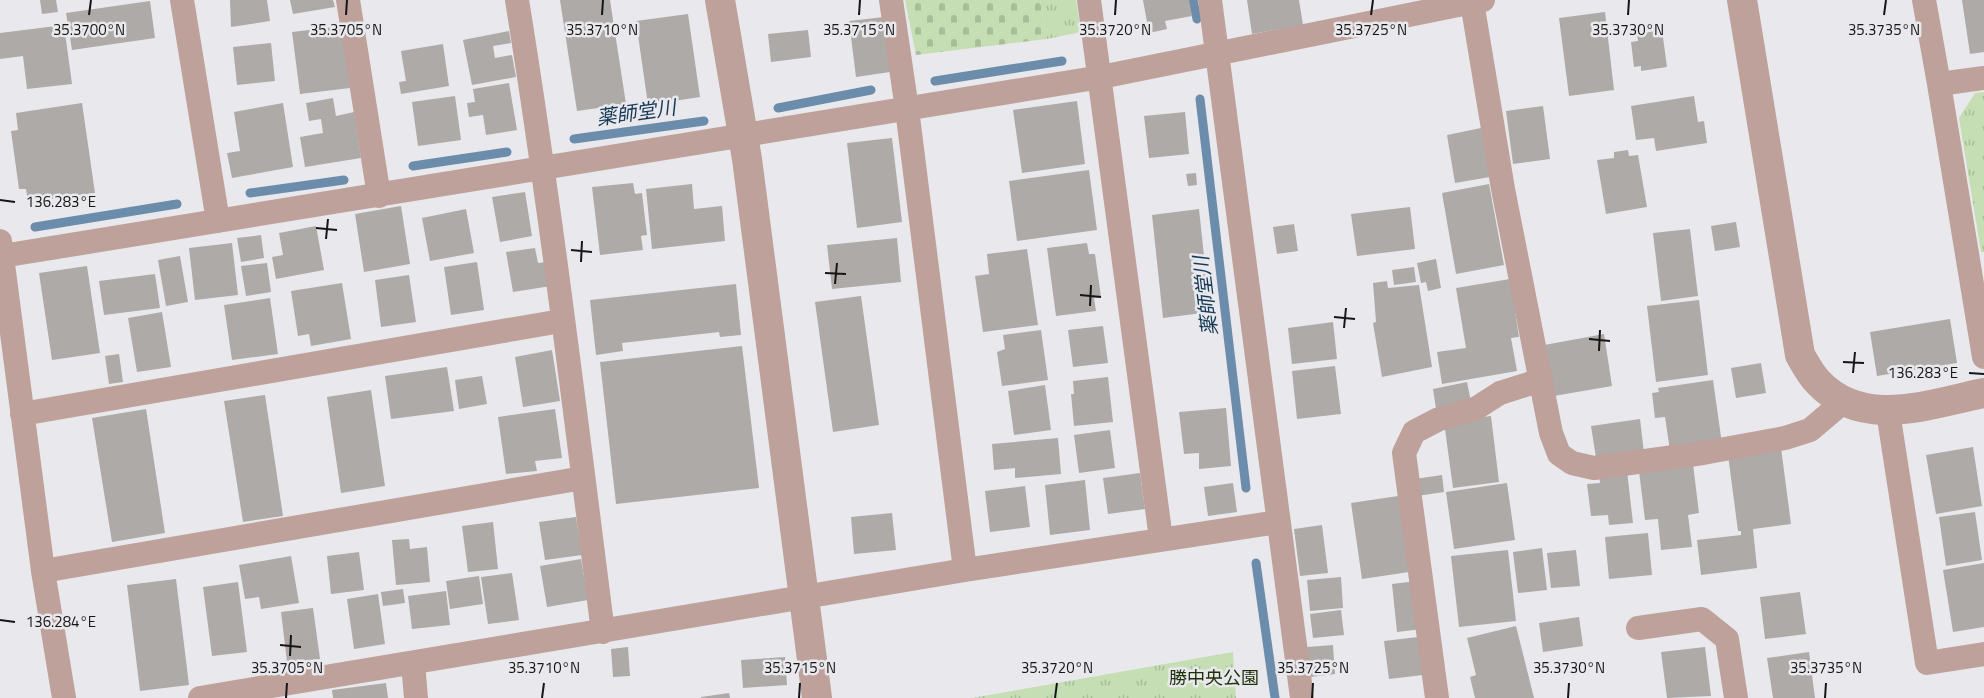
<svg xmlns="http://www.w3.org/2000/svg" width="1984" height="698" font-family="'Titillium Web','Noto Sans JP',sans-serif">
	<style>
		.cemetery { fill: url(#cemetery-stones) }
		.park { fill: url(#park-tufts) }
		.lines { fill: none; stroke-linecap: round; stroke-linejoin: round }
		.stream { stroke: #6b8caa; stroke-width: 9 }
		.building { fill: #adaaa8 }
		.minor { stroke: #bea19a; stroke-width: 24 }
		.tertiary { stroke: #bea19a; stroke-width: 30 }
		.ticks { fill: none; stroke: #161617; stroke-width: 2 }
		.labels { text-anchor: middle; dominant-baseline: central; stroke-width: 5; stroke-linejoin: round; paint-order: stroke }
		.park-label { font-size: 18px; fill: #1d300a; stroke: #e9e9ed }
		.water-label { font-size: 20px; font-style: italic; fill: #153956; stroke: #e9e9ed }
		.ticks-label { font-size: 15px; text-anchor: middle; fill: #161617; stroke: #e9e9ed; stroke-width: 5; stroke-linejoin: round; paint-order: stroke }
	</style>
	<defs>
		<pattern id="cemetery-stones" width="16" height="16" patternUnits="userSpaceOnUse" patternTransform="scale(1.5)"><rect width="16" height="16" fill="#c5deb3"/><path d="M2 7V4a2 2 0 0 1 4 0v3zM10 15v-3a2 2 0 0 1 4 0v3z" fill="#a8be99"/></pattern>
		<pattern id="park-tufts" width="24" height="20" patternUnits="userSpaceOnUse" patternTransform="scale(1.5)"><rect width="24" height="20" fill="#c5deb3"/><path d="M3 7l-1-3M5 7V3M7 7l1-3M15 17l-1-3M17 17v-4M19 17l1-3" fill="none" stroke="#a8be99"/></pattern>
	</defs>
	<rect width="100%" height="100%" fill="#e9e9ed"/>
	<!-- cemetery -->
	<path class="cemetery" d="M905 0H1040L1047 39 916 55Z"/>
	<!-- park -->
	<path class="park" d="M1040 0H1076L1081 32 1047 39Z
		M1984 92V252H1981L1959 118 1975 93Z
		M1233 652 1236 698H972Z"/>
	<g class="lines">
		<!-- stream -->
		<path class="stream" d="M1193 0 1197 19
			M935 81 1062 61
			M1200 99 1246 488
			M778 108 871 90
			M574 139 704 121
			M413 166 507 152
			M250 193 344 180
			M35 227 177 204
			M1256 563 1275 698"/>
	</g>
	<!-- building -->
	<path class="building" d="M40 0H56L58 12 42 14Z
		M230 0H267L270 21 231 27Z
		M290 0H333L335 7 293 14Z
		M560 0H610L626 104 577 111Z
		M1143 0H1189L1192 16 1165 21 1167 29 1149 33Z
		M1247 0H1299L1303 25 1252 34Z
		M1962 0H1984V52L1970 54Z
		M150 1 155 38 72 50 66 13Z
		M1605 12 1614 90 1569 96 1559 18Z
		M688 14 700 97 648 105 636 21Z
		M884 17 890 72 856 77 849 21Z
		M64 25 72 84 27 89 23 56 0 59V33Z
		M342 26 350 88 300 94 292 32Z
		M808 30 811 57 771 62 768 34Z
		M1662 30 1667 67 1641 71V66L1634 67 1631 42 1638 41 1637 34Z
		M509 31 511 43 493 46 495 58 512 55 516 77 472 85 463 40Z
		M271 43 275 81 237 85 233 47Z
		M443 44 449 86 401 94 399 82 406 81 401 51Z
		M509 83 517 130 486 135 483 115 469 117 467 103 475 102 473 89Z
		M455 96 461 140 418 146 412 102Z
		M1694 96 1698 122 1704 121 1707 143 1656 151 1654 138 1636 140 1631 106Z
		M333 98 336 116 354 112 361 158 305 167 300 137 323 133 321 119 309 121 306 103Z
		M1077 101 1085 164 1022 173 1013 110Z
		M82 103 95 193 28 202 26 189H19L11 131 18 130 16 113Z
		M283 103 293 167 232 178 227 153 240 151 234 112Z
		M1543 106 1550 159 1513 164 1506 111Z
		M1185 112 1189 154 1149 158 1144 116Z
		M1481 128 1490 177 1455 183 1447 135Z
		M892 138 902 222 857 228 847 143Z
		M1628 150 1629 156 1638 155 1647 207 1606 214 1597 160 1614 158V152Z
		M1089 170 1097 230 1017 241 1009 181Z
		M1196 173 1197 185 1188 186 1186 174Z
		M633 183 635 194 642 193 647 235 641 236 643 250 600 255 592 187Z
		M692 184 694 209 722 206 725 241 652 249 646 189Z
		M1489 184 1504 265 1456 274 1442 193Z
		M525 192 532 236 500 242 492 197Z
		M401 206 410 264 364 272 355 214Z
		M1410 207 1415 249 1357 256 1351 214Z
		M466 209 474 253 430 261 422 218Z
		M1199 209 1210 312 1163 318 1152 215Z
		M1736 222 1740 247 1715 251 1711 226Z
		M1294 224 1298 251 1277 254 1273 227Z
		M316 226 324 270 276 279 272 257 283 255 279 233Z
		M1690 229 1698 296 1661 301 1653 233Z
		M261 235 264 258 241 262 237 238Z
		M897 238 901 282 832 289 827 245Z
		M232 243 238 295 195 300 189 248Z
		M1087 243 1089 254H1095L1101 297 1094 298 1096 311 1056 316 1047 248Z
		M535 248 538 263 547 262 551 286 513 292 506 252Z
		M1027 249 1038 325 983 332 975 276 989 274 987 254Z
		M180 256 188 302 166 306 158 260Z
		M1436 259 1441 288 1428 291 1426 282 1421 283 1417 263Z
		M477 262 484 310 451 315 444 267Z
		M267 263 271 292 246 296 241 266Z
		M87 266 100 353 52 360 39 273Z
		M1414 267 1416 282 1394 285 1392 270Z
		M155 274 160 308 104 315 99 281Z
		M409 275 416 322 381 327 375 280Z
		M1510 279 1519 337 1511 338 1517 371 1442 384 1437 352 1466 348 1456 288Z
		M1387 281 1388 288 1419 285 1432 367 1382 377 1373 323 1376 322 1373 283Z
		M342 283 351 339 311 346 309 334 298 336 291 291Z
		M736 284 741 335 720 337 719 332 622 343 623 351 596 355 590 300Z
		M861 296 879 425 833 432 815 302Z
		M270 298 278 354 232 360 224 305Z
		M1699 300 1708 375 1656 382 1647 306Z
		M162 312 171 367 137 372 128 318Z
		M1950 319 1957 363 1877 376 1870 332Z
		M1333 322 1337 359 1292 364 1288 328Z
		M1103 326 1108 363 1073 367 1068 330Z
		M1041 330 1048 380 1002 386 997 352 1005 349 1003 335Z
		M1604 334 1612 386 1548 397 1539 346Z
		M742 346 759 488 616 504 600 362Z
		M552 350 560 401 523 407 515 357Z
		M119 354 123 382 109 384 105 356Z
		M1761 363 1766 393 1736 398 1731 368Z
		M1335 366 1341 414 1297 419 1292 371Z
		M447 367 454 411 391 419 385 376Z
		M482 376 487 404 459 409 455 380Z
		M1108 377 1113 422 1074 426 1071 394H1074L1073 381Z
		M1713 380 1722 444 1670 451 1665 417 1655 418 1652 393 1659 392 1658 388Z
		M1467 382 1471 402 1436 409 1433 389Z
		M1045 385 1051 430 1014 435 1008 391Z
		M371 390 385 486 341 493 327 397Z
		M265 395 283 516 243 522 224 401Z
		M1226 408 1231 466 1199 469V453L1184 454 1179 412Z
		M146 409 165 533 112 542 92 418Z
		M555 409 562 458 535 461 537 471 506 474 498 417Z
		M1491 416 1499 482 1453 488 1444 422Z
		M1640 419 1644 453 1596 458 1591 426Z
		M1110 430 1115 468 1079 473 1074 435Z
		M1058 438 1061 474 1015 478V468L994 470 992 444Z
		M1973 447 1982 506 1936 514 1926 455Z
		M1781 448 1791 524 1753 529 1757 568 1701 575 1697 540 1741 535V531H1738L1728 455Z
		M1693 464 1699 513 1688 515 1692 547 1661 550 1658 519 1645 520 1639 471Z
		M1627 471 1633 523 1609 525 1608 515 1591 516 1587 484 1600 483 1599 475Z
		M1140 473 1145 509 1108 514 1103 478Z
		M1442 475 1444 492 1417 496 1415 479Z
		M1085 480 1090 530 1050 535 1045 485Z
		M1233 483 1237 512 1208 516 1204 487Z
		M1507 483 1515 540 1454 549 1446 492Z
		M1025 486 1030 527 990 532 985 491Z
		M1398 496 1409 572 1362 579 1351 503Z
		M1975 512 1982 560 1946 566 1939 517Z
		M892 513 896 550 854 554 851 517Z
		M576 517 582 555 545 560 539 522Z
		M493 522 498 569 468 572 462 526Z
		M1322 525 1328 573 1300 576 1294 529Z
		M1648 533 1652 575 1609 579 1605 537Z
		M409 539 410 549 427 547 430 582 396 585 392 540Z
		M1542 548 1547 590 1518 593 1513 552Z
		M1508 550 1516 621 1459 627 1451 556Z
		M1576 550 1580 586 1551 588 1547 553Z
		M359 552 364 590 331 594 327 556Z
		M291 556 299 603 261 609 259 597 245 599 239 565Z
		M581 559 588 600 547 607 540 566Z
		M1984 563V627L1953 632 1943 570Z
		M512 573 519 620 488 624 481 577Z
		M479 576 483 604 450 609 446 581Z
		M1341 577 1343 608 1310 611 1307 580Z
		M176 579 189 685 140 691 127 585Z
		M1417 581 1422 629 1397 632 1392 584Z
		M238 582 247 652 212 656 203 587Z
		M403 589 405 603 383 606 381 592Z
		M446 591 450 625 412 629 408 596Z
		M1800 592 1806 634 1765 639 1760 597Z
		M378 594 385 644 354 649 347 599Z
		M313 608 320 659 287 662 281 612Z
		M1341 610 1344 635 1313 638 1310 614Z
		M1579 617 1583 646 1543 652 1539 623Z
		M1516 626 1534 698H1475L1470 677 1476 675 1467 638Z
		M1418 637 1423 675 1389 679 1384 641Z
		M1333 645 1335 674 1310 677 1307 647Z
		M628 647 630 676 613 677 611 649Z
		M1705 647 1711 696 1667 698 1661 652Z
		M1809 652 1815 698H1773L1767 658Z
		M785 657 787 685 743 688 741 660Z
		M386 683 388 698H333L332 690Z
		M729 693 730 698H701V697Z"/>
	<g class="lines">
		<!-- minor -->
		<path class="minor" d="M182 0 218 221
			M348 0 379 196
			M517 0C551 210 576 421 603 632
			M891 0 907 109 965 570
			M1089 0 1161 539
			M1210 0 1302 698
			M1924 0 1939 84
			M1472 2 1503 189 1551 433 1559 454 1572 463 1594 468 1703 453 1785 438 1810 430 1843 402
			M1984 78 1939 84 1984 357
			M0 241 43 571 64 698
			M2 256 1101 77 1483 0
			M1888 412 1927 663 1984 654
			M22 414 561 321
			M43 571 583 478
			M1638 628 1702 619 1727 639 1736 698
			M413 663 416 698
			M200 698 965 570 1278 522
			M1437 698 1404 453 1414 432 1439 419 1475 409 1500 393 1541 380"/>
		<!-- tertiary -->
		<path class="tertiary" d="M720 0 747 159 817 698
			M1742 0 1800 355C1805 364 1811 375 1818 382 1863 430 1929 404 1984 393"/>
	</g>
	<!-- ticks -->
	<path class="ticks" d="M89 15 91 0M346 15 347 0M602 15 603 0M859 15 860 0M1115 15 1116 0M1371 15 1373 0M1628 15 1629 0M1884 15 1886 0M0 200 15 202M316 228 337 230M326 239 328 219M571 250 592 252M581 262 582 241M825 273 846 274M835 284 837 263M1080 295 1101 297M1090 306 1091 285M1334 317 1355 319M1344 328 1346 308M1589 339 1610 341M1599 351 1600 330M1843 362 1864 363M1853 373 1855 352M1969 373 1984 374M0 620 15 622M280 645 301 647M290 656 291 635M286 698 287 683M542 698 544 683M799 698 800 683M1055 698 1057 683M1312 698 1313 683M1568 698 1569 683M1825 698 1826 683"/>
	<g class="labels">
		<!-- park labels -->
		<g class="park-label">
			<text x="1214" y="677">勝中央公園</text>
		</g>
		<!-- water labels -->
		<g class="water-label">
			<text transform="translate(636 112) rotate(-8)">薬師堂川</text>
			<text transform="translate(1205 296) rotate(-97)">薬師堂川</text>
		</g>
	</g>
	<g class="ticks-label">
		<text x="89" y="35">35.3700°N</text>
		<text x="346" y="35">35.3705°N</text>
		<text x="602" y="35">35.3710°N</text>
		<text x="859" y="35">35.3715°N</text>
		<text x="1115" y="35">35.3720°N</text>
		<text x="1371" y="35">35.3725°N</text>
		<text x="1628" y="35">35.3730°N</text>
		<text x="1884" y="35">35.3735°N</text>
		<text x="61" y="207">136.283°E</text>
		<text x="1923" y="378">136.283°E</text>
		<text x="61" y="627">136.284°E</text>
		<text x="287" y="673">35.3705°N</text>
		<text x="544" y="673">35.3710°N</text>
		<text x="800" y="673">35.3715°N</text>
		<text x="1057" y="673">35.3720°N</text>
		<text x="1313" y="673">35.3725°N</text>
		<text x="1569" y="673">35.3730°N</text>
		<text x="1826" y="673">35.3735°N</text>
	</g>
</svg>
